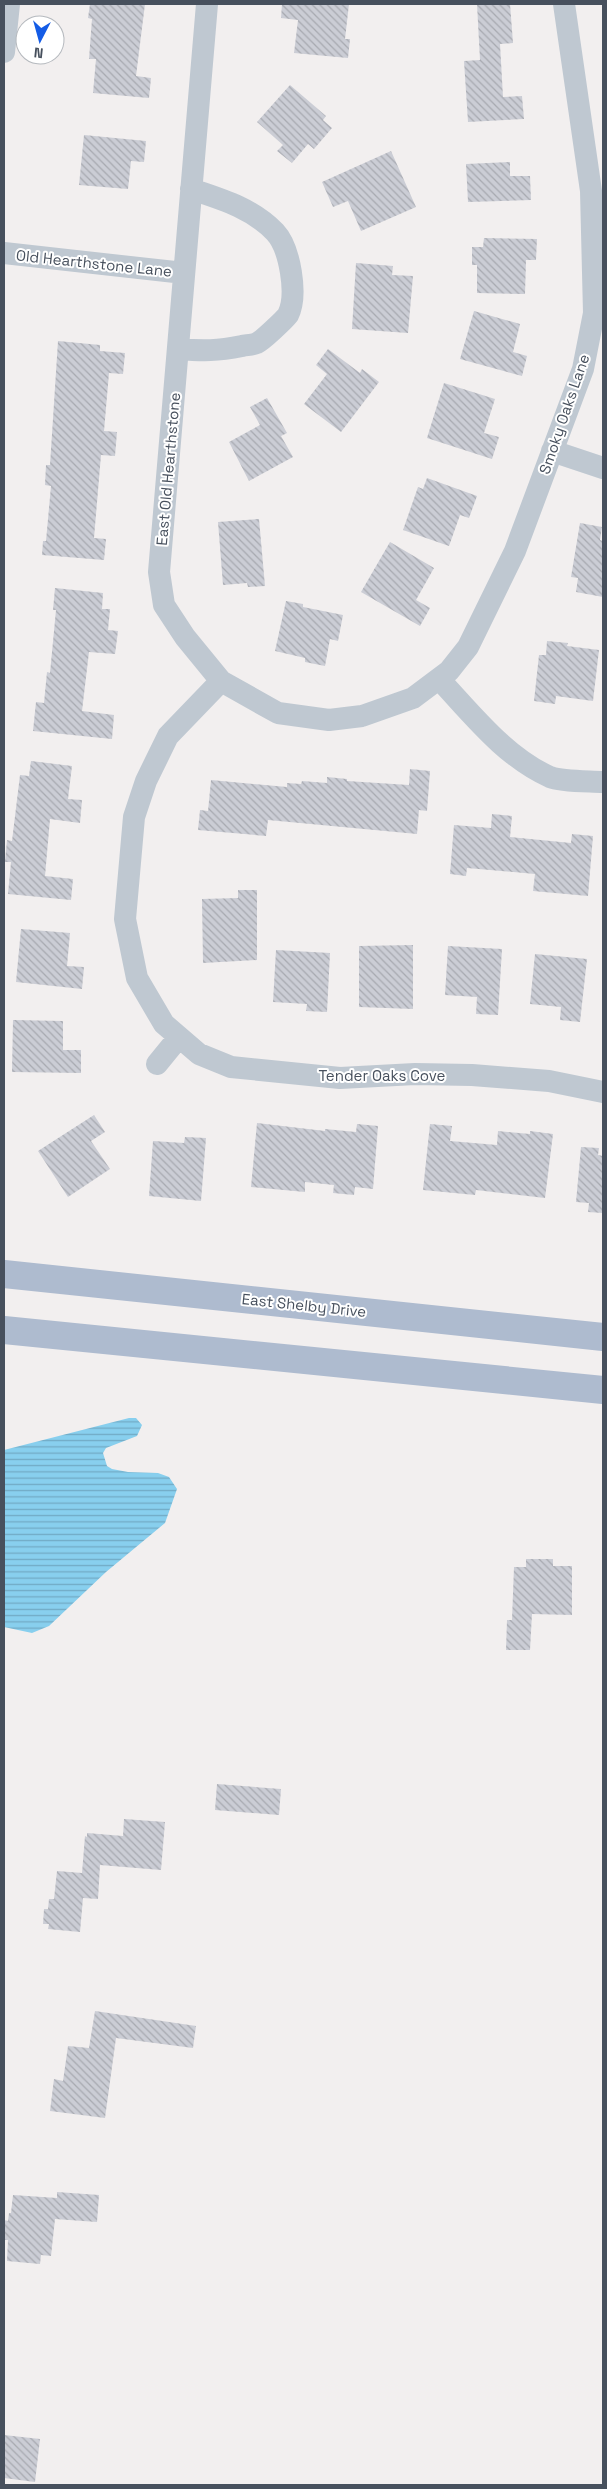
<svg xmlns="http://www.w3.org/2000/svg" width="607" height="2489" font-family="'Space Grotesk',sans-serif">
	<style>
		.water { fill: url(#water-rules) }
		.building { fill: url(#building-back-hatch) }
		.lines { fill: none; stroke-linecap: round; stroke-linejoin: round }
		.minor { stroke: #bfc8d1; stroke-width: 22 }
		.major { stroke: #aebbcf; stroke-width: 28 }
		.labels { text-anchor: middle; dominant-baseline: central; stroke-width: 4; stroke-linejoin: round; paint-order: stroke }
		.street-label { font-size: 15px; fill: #47505d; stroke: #fff }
	</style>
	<defs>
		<pattern id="water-rules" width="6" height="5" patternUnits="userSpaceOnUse" patternTransform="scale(1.25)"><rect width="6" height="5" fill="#88cfee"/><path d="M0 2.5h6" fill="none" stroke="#71aac4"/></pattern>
		<pattern id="building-back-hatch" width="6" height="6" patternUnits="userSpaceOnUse" patternTransform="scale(1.25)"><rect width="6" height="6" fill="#cbcdd5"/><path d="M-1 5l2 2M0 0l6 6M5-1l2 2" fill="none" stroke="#a7a9b0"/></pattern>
	</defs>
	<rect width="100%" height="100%" fill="#f2efef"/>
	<!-- water -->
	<path class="water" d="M129 1418H136L142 1425 137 1436 106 1448 103 1453 107 1466 112 1469 128 1472 158 1473 169 1477 177 1489 165 1523 106 1572 49 1626 32 1633 4 1627V1450Z"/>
	<!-- building -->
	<path class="building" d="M90 4H145L136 76 151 78 149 98 93 93 96 59H89L92 19 88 18Z
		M282 4H349L345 39H350L348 58 294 53 298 20 281 18Z
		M477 4H510L513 43 500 44 503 97 522 96 524 119 468 122 464 61 480 60Z
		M290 85 326 116 323 120 332 128 314 149 308 144 292 163 277 151 283 145 257 122Z
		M84 135 146 141 144 162 131 161 128 189 79 185Z
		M391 151 416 207 361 231 348 201 333 207 322 182Z
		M510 162V176H530L531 200 468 202 466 164Z
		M484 238 537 239 536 260H526L525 294 477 293V265H472V247H483Z
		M356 263 393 266 392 275 413 276 408 333 352 329Z
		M474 311 520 324 513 352 527 356 522 376 460 359Z
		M58 341 100 345V351L125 353 123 374 109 373 104 431 117 432 115 456 101 455 94 538 106 539 104 560 42 555 43 541H46L51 486 45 485 46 465H50Z
		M328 349 360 373 362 369 379 382 341 432 304 404 327 374 316 365Z
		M444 383 495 399 484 433 499 437 492 459 427 438Z
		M267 398 287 433 281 436 293 457 249 481 229 442 260 425 250 407Z
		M427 478 477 496 469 518 460 515 449 546 403 530 418 487 423 489Z
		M259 519 265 586 248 587 247 583 223 585 218 522Z
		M580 523 602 527 600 540 603 541V597L576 592 578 578 571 577Z
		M390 542 434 568 416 600 430 608 420 626 361 592Z
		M55 588 103 593 102 609H110L108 630 118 631 115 654 89 652 82 711 114 715 112 739 33 731 36 702 44 703 47 672 50 673 56 610H53Z
		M286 601 303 604V607L343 615 338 641 330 639 325 666 305 662V658L275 651Z
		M547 641 568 643 567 646 599 650 593 701 556 696 555 704 534 701 539 655H546Z
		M31 761 72 766 68 799 82 800 80 823 50 819 45 876 73 879 71 900 8 894 11 862H5L7 840 12 841 20 775 29 776Z
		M410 769 430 771 427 811 419 810 417 834 268 820 266 836 198 830 200 810 208 811 211 780 287 787V783L301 784 302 781 327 783V777L347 779V781L409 785Z
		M492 814 512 816 510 837 571 843 572 834 593 836 588 896 533 891 535 874 467 868 466 876 450 874 454 825 491 828Z
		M238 890H257V960L203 963 202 899 238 898Z
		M21 929 70 933 67 966 84 967 82 989 16 982Z
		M413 945V1009L359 1007V946Z
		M448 946 502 949 498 1015 476 1014 477 997 445 995Z
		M276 950 330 953 327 1012 306 1011 307 1004 273 1002Z
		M535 954 587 959 580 1022 560 1020 561 1007 530 1004Z
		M13 1020 63 1021V1050H81V1073L12 1072Z
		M94 1115 105 1132 91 1141 110 1169 68 1197 38 1151Z
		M257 1123 325 1131V1129L356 1132 357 1124 378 1126 373 1189 355 1187 354 1195 333 1193 334 1185 305 1182V1192L251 1187Z
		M430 1124 452 1126 450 1141 497 1145 498 1131 530 1134V1131L553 1134 545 1198 476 1190 475 1195 423 1190Z
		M185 1137 206 1138 201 1201 149 1196 153 1141 184 1143Z
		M581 1147 599 1148 598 1155 603 1156V1213L588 1212 589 1203 576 1202Z
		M526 1559H553V1566H572V1615L532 1614 530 1650H506L507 1620H512L514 1567H526Z
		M217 1784 281 1789 279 1815 215 1810Z
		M124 1819 165 1822 161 1870 100 1865 98 1899 83 1898 80 1932 48 1929 49 1924H43L44 1909H48L49 1899H54L57 1871 82 1873 85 1836 87 1837V1833L123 1836Z
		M95 2011 196 2026 193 2048 116 2038 105 2118 50 2111 54 2079 63 2081 68 2046 89 2048Z
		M57 2192 99 2195 97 2222 55 2219 51 2256 41 2255 40 2264 7 2261 8 2240H4V2220L8 2221 9 2213H11L13 2195 57 2198Z
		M4 2435 40 2439 35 2482 4 2478Z"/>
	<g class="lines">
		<!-- minor -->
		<path class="minor" d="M207 4 159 572 164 605 185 637 221 681 278 713 329 720 362 716 413 698 449 671 468 647 515 551 583 369 594 313 591 191 564 4
			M4 52 9 4
			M4 253 184 273
			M178 349C204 351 217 351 242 346 246 345 253 345 257 343 262 341 285 319 288 315 298 295 290 248 275 232 252 208 221 199 191 189
			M552 451 603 468
			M439 679C472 714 505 757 550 777 562 782 589 781 603 782
			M221 681 168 736 146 781 134 817 125 919 137 978 164 1024 199 1054 231 1067 340 1078 415 1074 472 1075 549 1081 603 1092
			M157 1064 179 1037"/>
		<!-- major -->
		<path class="major" d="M4 1274 603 1337
			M4 1330 603 1390"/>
	</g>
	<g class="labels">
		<!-- street labels -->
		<g class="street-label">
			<text transform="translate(94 263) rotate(6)">Old Hearthstone Lane</text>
			<text transform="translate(564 414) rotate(-71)">Smoky Oaks Lane</text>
			<text transform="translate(168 469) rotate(-85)">East Old Hearthstone</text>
			<text x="382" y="1075">Tender Oaks Cove</text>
			<text transform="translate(304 1305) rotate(6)">East Shelby Drive</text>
		</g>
	</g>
	<!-- border -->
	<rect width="607" height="2489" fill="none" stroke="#47505d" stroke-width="10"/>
	<!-- north arrow -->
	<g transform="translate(40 40) rotate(186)"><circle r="24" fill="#ffffff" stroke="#b5b9be"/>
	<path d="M0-4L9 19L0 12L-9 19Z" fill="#145ce6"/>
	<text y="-8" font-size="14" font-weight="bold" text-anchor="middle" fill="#47505d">N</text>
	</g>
</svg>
